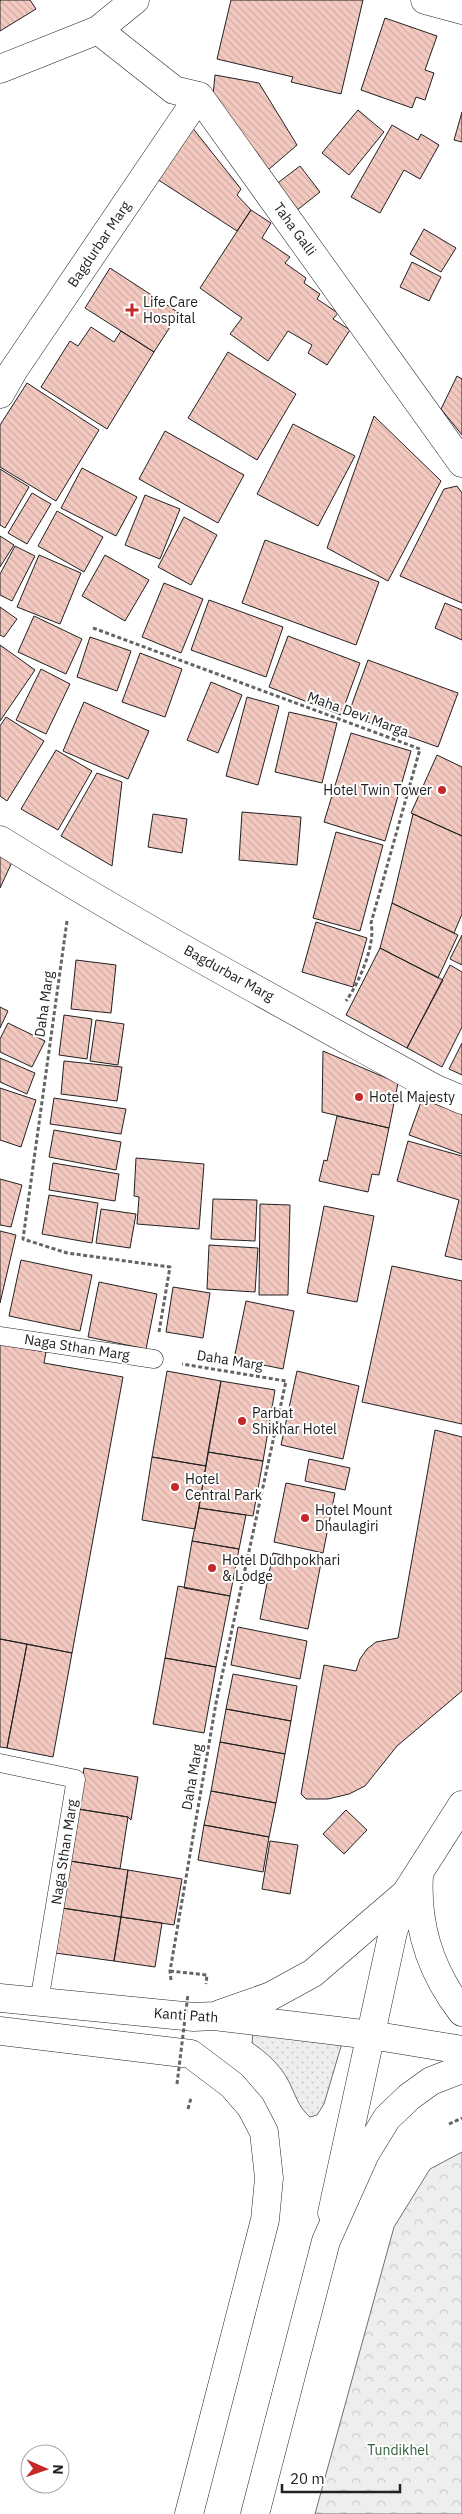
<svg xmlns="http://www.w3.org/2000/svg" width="462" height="2514" font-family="'IBM Plex Sans',sans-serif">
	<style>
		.grass { fill: url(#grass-dots); stroke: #6f6f6f }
		.forest { fill: url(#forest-crowns); stroke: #6f6f6f }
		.building { fill: url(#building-back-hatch); stroke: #222 }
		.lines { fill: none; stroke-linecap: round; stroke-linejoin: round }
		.service-casing { stroke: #222; stroke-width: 19 }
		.minor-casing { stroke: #222; stroke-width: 29 }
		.tertiary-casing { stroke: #222; stroke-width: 29 }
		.primary-casing { stroke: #222; stroke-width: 29 }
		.path { stroke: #646464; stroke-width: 3; stroke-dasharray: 4 2.5; stroke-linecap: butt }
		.service { stroke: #fff; stroke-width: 18 }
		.minor { stroke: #fff; stroke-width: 28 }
		.tertiary { stroke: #fff; stroke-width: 28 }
		.primary { stroke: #fff; stroke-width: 28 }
		.path-bridge { stroke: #646464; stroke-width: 3; stroke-dasharray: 4 2.5; stroke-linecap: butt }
		.poi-dot { fill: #c62828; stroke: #fff; stroke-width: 2 }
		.labels { text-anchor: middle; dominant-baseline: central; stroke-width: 4; stroke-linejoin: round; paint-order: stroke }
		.street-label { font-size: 14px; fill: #222; stroke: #fff }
		.poi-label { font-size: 14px; fill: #222; stroke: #fff; text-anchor: start }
		.park-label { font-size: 14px; fill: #2f5e38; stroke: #fff }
	</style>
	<defs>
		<pattern id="grass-dots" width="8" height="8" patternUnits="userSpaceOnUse" patternTransform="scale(1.25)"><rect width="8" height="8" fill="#eee"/><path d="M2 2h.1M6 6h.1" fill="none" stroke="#ccc" stroke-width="1.8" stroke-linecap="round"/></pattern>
		<pattern id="forest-crowns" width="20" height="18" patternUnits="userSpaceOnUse" patternTransform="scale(1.25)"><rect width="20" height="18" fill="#eee"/><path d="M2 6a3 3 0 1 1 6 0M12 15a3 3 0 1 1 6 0" fill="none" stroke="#ccc"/></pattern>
		<pattern id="building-back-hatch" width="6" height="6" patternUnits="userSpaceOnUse" patternTransform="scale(1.25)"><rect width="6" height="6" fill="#f3c9c0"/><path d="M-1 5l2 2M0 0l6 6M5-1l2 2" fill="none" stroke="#d0aca5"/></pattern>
	</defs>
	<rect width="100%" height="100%" fill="#fff"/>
	<!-- grass -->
	<path class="grass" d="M253 2032 342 2043 324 2104 317 2115 310 2117C298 2107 295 2093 288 2080 280 2065 266 2052 252 2043Z"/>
	<!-- forest -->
	<path class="forest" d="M462 2152V2514H315L394 2227 430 2169Z"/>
	<!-- building -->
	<path class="building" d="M0 0H30L36 9 0 31Z
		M231 0H363L341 94 291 82 293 77 217 59Z
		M385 18 437 36 425 70 434 73 425 100 416 97 412 108 361 90Z
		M215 75 259 83 297 145 268 170 213 95Z
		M358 110 384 132 349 175 322 153Z
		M462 112V142L454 140Z
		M392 125 418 140 421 134 439 145 420 179 404 170 380 213 351 197Z
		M191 126 241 189 237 195 251 210 237 231 157 179Z
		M300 166 320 192 296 211 275 185Z
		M251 210 271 223 262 238 290 257 285 263 306 278 304 283 320 294 317 299 338 313 333 319 350 330 327 365 308 353 312 345 288 331 268 361 230 334 242 318 200 288Z
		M424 229 456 248 441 272 410 254Z
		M412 262 441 277 429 301 400 287Z
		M110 268 179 313 154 352 85 308Z
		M91 327 114 342 121 331 154 352 107 429 41 387 70 341 78 346Z
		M228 352 296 394 257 460 188 418Z
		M457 376 462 379V435L441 409Z
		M27 383 99 430 56 501 0 467V425Z
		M374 416 441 481 388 581 327 548Z
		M293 424 355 456 318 526 257 494Z
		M165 431 244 475 218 523 139 479Z
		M82 468 137 497 116 536 61 508Z
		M0 469 29 487 5 528 0 525Z
		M457 486 462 493V603L400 576 444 489Z
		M32 493 51 504 27 544 8 533Z
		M145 495 180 509 160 559 125 545Z
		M57 511 103 537 84 572 38 546Z
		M184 517 217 535 191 585 158 567Z
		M0 536 14 545 0 567Z
		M265 540 379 582 356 645 242 603Z
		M15 546 35 556 12 601 0 595V574Z
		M39 555 81 573 60 624 17 607Z
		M105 555 149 580 125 621 82 596Z
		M164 583 203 599 181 653 142 637Z
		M209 600 283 627 266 677 191 650Z
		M445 603 462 610V640L435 628Z
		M0 607 17 619 4 637 0 635Z
		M34 616 82 639 66 674 18 652Z
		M288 636 360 663 341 715 269 687Z
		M90 637 131 651 117 691 77 677Z
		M0 645 35 670 0 721Z
		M140 653 182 669 165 717 122 702Z
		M368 660 458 693 438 747 348 715Z
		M41 669 70 684 46 734 16 720Z
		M211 682 242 695 218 753 187 740Z
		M247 697 279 706 258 785 226 776Z
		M84 702 149 731 128 779 63 751Z
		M289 712 337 723 322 783 275 772Z
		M6 717 44 741 7 801 0 796V726Z
		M351 733 411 751 385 841 324 822Z
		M56 750 92 771 58 830 21 809Z
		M437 755 462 767V836L411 813Z
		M97 773 122 782 112 866 61 836Z
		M242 812 301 817 297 865 239 860Z
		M153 814 187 819 182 853 148 847Z
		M413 814 462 836V914L454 933 392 903Z
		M336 832 383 845 360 931 313 918Z
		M0 854 13 860 0 888Z
		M392 903 458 935 438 978 380 948Z
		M316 922 367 938 353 987 302 972Z
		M462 935V965L450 959Z
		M380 948 443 980 407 1048 346 1015Z
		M76 960 116 965 111 1013 71 1009Z
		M450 965 462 972V1027L442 1067 407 1048Z
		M0 1007 8 1011 0 1028Z
		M64 1015 92 1019 87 1059 59 1055Z
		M96 1020 124 1024 118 1065 90 1061Z
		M8 1023 45 1041 32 1067 0 1052V1039Z
		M462 1043V1075L449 1069Z
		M323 1051 398 1083 389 1128 322 1112Z
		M0 1058 35 1073 27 1094 0 1082Z
		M64 1061 122 1067 117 1101 61 1094Z
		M0 1088 36 1100 21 1147 0 1140Z
		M54 1098 126 1109 121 1134 50 1124Z
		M422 1099 462 1114V1154L409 1135Z
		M337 1116 389 1128 379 1175 372 1174 368 1192 319 1181 324 1160 327 1161Z
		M54 1130 121 1142 116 1170 49 1157Z
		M408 1141 462 1156V1260L445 1256 459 1200 397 1181Z
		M136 1158 204 1164 199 1229 137 1224 139 1197 134 1196Z
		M53 1163 119 1174 115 1201 49 1190Z
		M0 1179 22 1185 11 1227 0 1225Z
		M49 1195 98 1203 92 1243 42 1234Z
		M213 1199 257 1200 255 1241 211 1239Z
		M260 1204 290 1205 288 1295H259Z
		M324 1206 374 1216 357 1302 307 1293Z
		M101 1209 136 1214 130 1248 96 1243Z
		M0 1231 16 1235 0 1303Z
		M209 1245 258 1248 255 1292 207 1289Z
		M21 1260 92 1275 80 1331 9 1316Z
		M392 1266 462 1281V1424L362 1402Z
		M99 1282 157 1294 146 1349 88 1337Z
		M173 1287 210 1293 203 1338 166 1332Z
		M246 1301 294 1311 283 1369 234 1359Z
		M0 1344 46 1352 44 1363 123 1377 72 1653 0 1639Z
		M167 1371 221 1381 206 1466 152 1457Z
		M297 1371 359 1386 343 1459 281 1445Z
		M221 1381 275 1390 263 1461 208 1452Z
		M435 1430 462 1437V1691L397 1746 365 1786 349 1794 328 1799H306L301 1794 324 1665 356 1671 360 1659 367 1649 376 1642 398 1638Z
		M208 1452 263 1461 253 1516 199 1508Z
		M152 1457 206 1466 195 1529 142 1520Z
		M309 1459 350 1468 345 1490 305 1481Z
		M286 1483 335 1493 323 1553 274 1542Z
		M199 1508 246 1515 239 1549 192 1541Z
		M192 1541 239 1549 230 1596 184 1588Z
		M273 1553 321 1563 308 1629 260 1619Z
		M178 1586 230 1596 216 1667 165 1658Z
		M238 1627 307 1641 300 1679 231 1665Z
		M0 1639 27 1644 7 1748 0 1747Z
		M27 1644 72 1653 53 1757 7 1748Z
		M165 1658 216 1667 204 1733 153 1724Z
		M233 1674 297 1686 291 1721 226 1709Z
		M226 1709 291 1721 285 1754 220 1742Z
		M220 1742 285 1754 276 1803 211 1791Z
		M84 1768 138 1777 131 1820 128 1817 78 1809Z
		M211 1791 276 1803 269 1837 204 1825Z
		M78 1809 128 1817 120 1869 70 1861Z
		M346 1810 367 1830 344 1854 323 1834Z
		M204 1825 269 1837 263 1872 198 1860Z
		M270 1841 298 1845 290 1894 262 1889Z
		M70 1861 128 1870 121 1917 62 1908Z
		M128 1870 182 1879 174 1925 121 1917Z
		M62 1908 121 1917 114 1961 55 1953Z
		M121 1917 162 1923 155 1967 114 1961Z"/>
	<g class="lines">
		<defs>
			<path id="service" d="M0 1336 154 1359
				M0 1763 76 1779 39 2002"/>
			<path id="minor" d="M425 0 462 10
				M98 30 174 90 199 96 462 463
				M0 69 98 30 135 0
				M0 394 13 371 199 96
				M0 840C141 928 288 1007 434 1088L462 1100"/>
			<path id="tertiary" d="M419 1876C416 1927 431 1972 462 2012
				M332 2213 393 1932 406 1893 462 1805"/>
			<path id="primary" d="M0 1998 194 2017 214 2016 371 2035 462 2050
				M220 2014 271 1996 313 1973 406 1893
				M0 2031 191 2054 232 2085 251 2107 264 2132 269 2178 265 2220 189 2514
				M255 2514 326 2241 365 2154 387 2118 409 2097 431 2081 462 2069"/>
		</defs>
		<!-- service casing -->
		<use href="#service" class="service-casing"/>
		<!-- minor casing -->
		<use href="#minor" class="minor-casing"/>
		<!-- tertiary casing -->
		<use href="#tertiary" class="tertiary-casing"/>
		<!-- primary casing -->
		<use href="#primary" class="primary-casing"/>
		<!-- path -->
		<path class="path" d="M93 628 420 749 371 923C376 944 359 983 346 1001
			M67 921 23 1239 67 1253 170 1267 159 1332
			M170 1971 207 1975 206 1984
			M171 1980 170 1971 216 1703 286 1381 182 1364
			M188 2109 191 2098
			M449 2124 462 2118"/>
		<!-- service -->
		<use href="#service" class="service"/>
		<!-- minor -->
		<use href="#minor" class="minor"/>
		<!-- tertiary -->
		<use href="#tertiary" class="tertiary"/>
		<!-- primary -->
		<use href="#primary" class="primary"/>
		<!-- path-bridge -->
		<path class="path-bridge" d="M177 2084 188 1994"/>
	</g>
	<!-- markers -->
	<g class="poi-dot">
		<path d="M129.5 302.5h5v5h5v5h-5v5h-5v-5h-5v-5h5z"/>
		<circle cx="442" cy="790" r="5"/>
		<circle cx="359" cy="1097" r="5"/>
		<circle cx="242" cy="1421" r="5"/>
		<circle cx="175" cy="1487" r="5"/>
		<circle cx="305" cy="1518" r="5"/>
		<circle cx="212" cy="1568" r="5"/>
	</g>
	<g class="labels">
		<!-- street labels -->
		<g class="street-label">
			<text transform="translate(295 229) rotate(54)">Taha Galli</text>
			<text transform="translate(99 244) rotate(-56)">Bagdurbar Marg</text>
			<text transform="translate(358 714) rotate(20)">Maha Devi Marga</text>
			<text transform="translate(229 973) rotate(29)">Bagdurbar Marg</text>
			<text transform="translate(44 1004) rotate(-82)">Daha Marg</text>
			<text transform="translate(77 1347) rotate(9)">Naga Sthan Marg</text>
			<text transform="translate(230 1360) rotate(9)">Daha Marg</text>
			<text transform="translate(192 1777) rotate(-80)">Daha Marg</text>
			<text transform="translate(64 1852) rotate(-81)">Naga Sthan Marg</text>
			<text transform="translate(186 2015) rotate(4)">Kanti Path</text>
		</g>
		<!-- poi labels -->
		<g class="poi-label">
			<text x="143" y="302">Life Care<tspan x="143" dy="16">Hospital</tspan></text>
			<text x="432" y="790" text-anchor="end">Hotel Twin Tower</text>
			<text x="369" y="1097">Hotel Majesty</text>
			<text x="252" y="1413">Parbat<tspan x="252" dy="16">Shikhar Hotel</tspan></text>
			<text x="185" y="1479">Hotel<tspan x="185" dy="16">Central Park</tspan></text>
			<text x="315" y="1510">Hotel Mount<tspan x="315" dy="16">Dhaulagiri</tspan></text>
			<text x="222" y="1560">Hotel Dudhpokhari<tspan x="222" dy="16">&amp; Lodge</tspan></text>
		</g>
		<!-- park labels -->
		<g class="park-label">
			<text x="398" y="2450">Tundikhel</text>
		</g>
	</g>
	<!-- north arrow -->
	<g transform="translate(45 2469) rotate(92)"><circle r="24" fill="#ffffff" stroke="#a7a7a7"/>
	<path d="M0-4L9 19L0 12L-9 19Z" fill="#c62828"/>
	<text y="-8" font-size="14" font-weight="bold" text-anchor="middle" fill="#222222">N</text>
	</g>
	<!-- scale -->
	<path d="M282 2484v8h118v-8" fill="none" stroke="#222222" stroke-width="2.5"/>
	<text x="290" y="2484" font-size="15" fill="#222222" stroke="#ffffff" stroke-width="4" paint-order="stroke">20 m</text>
</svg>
